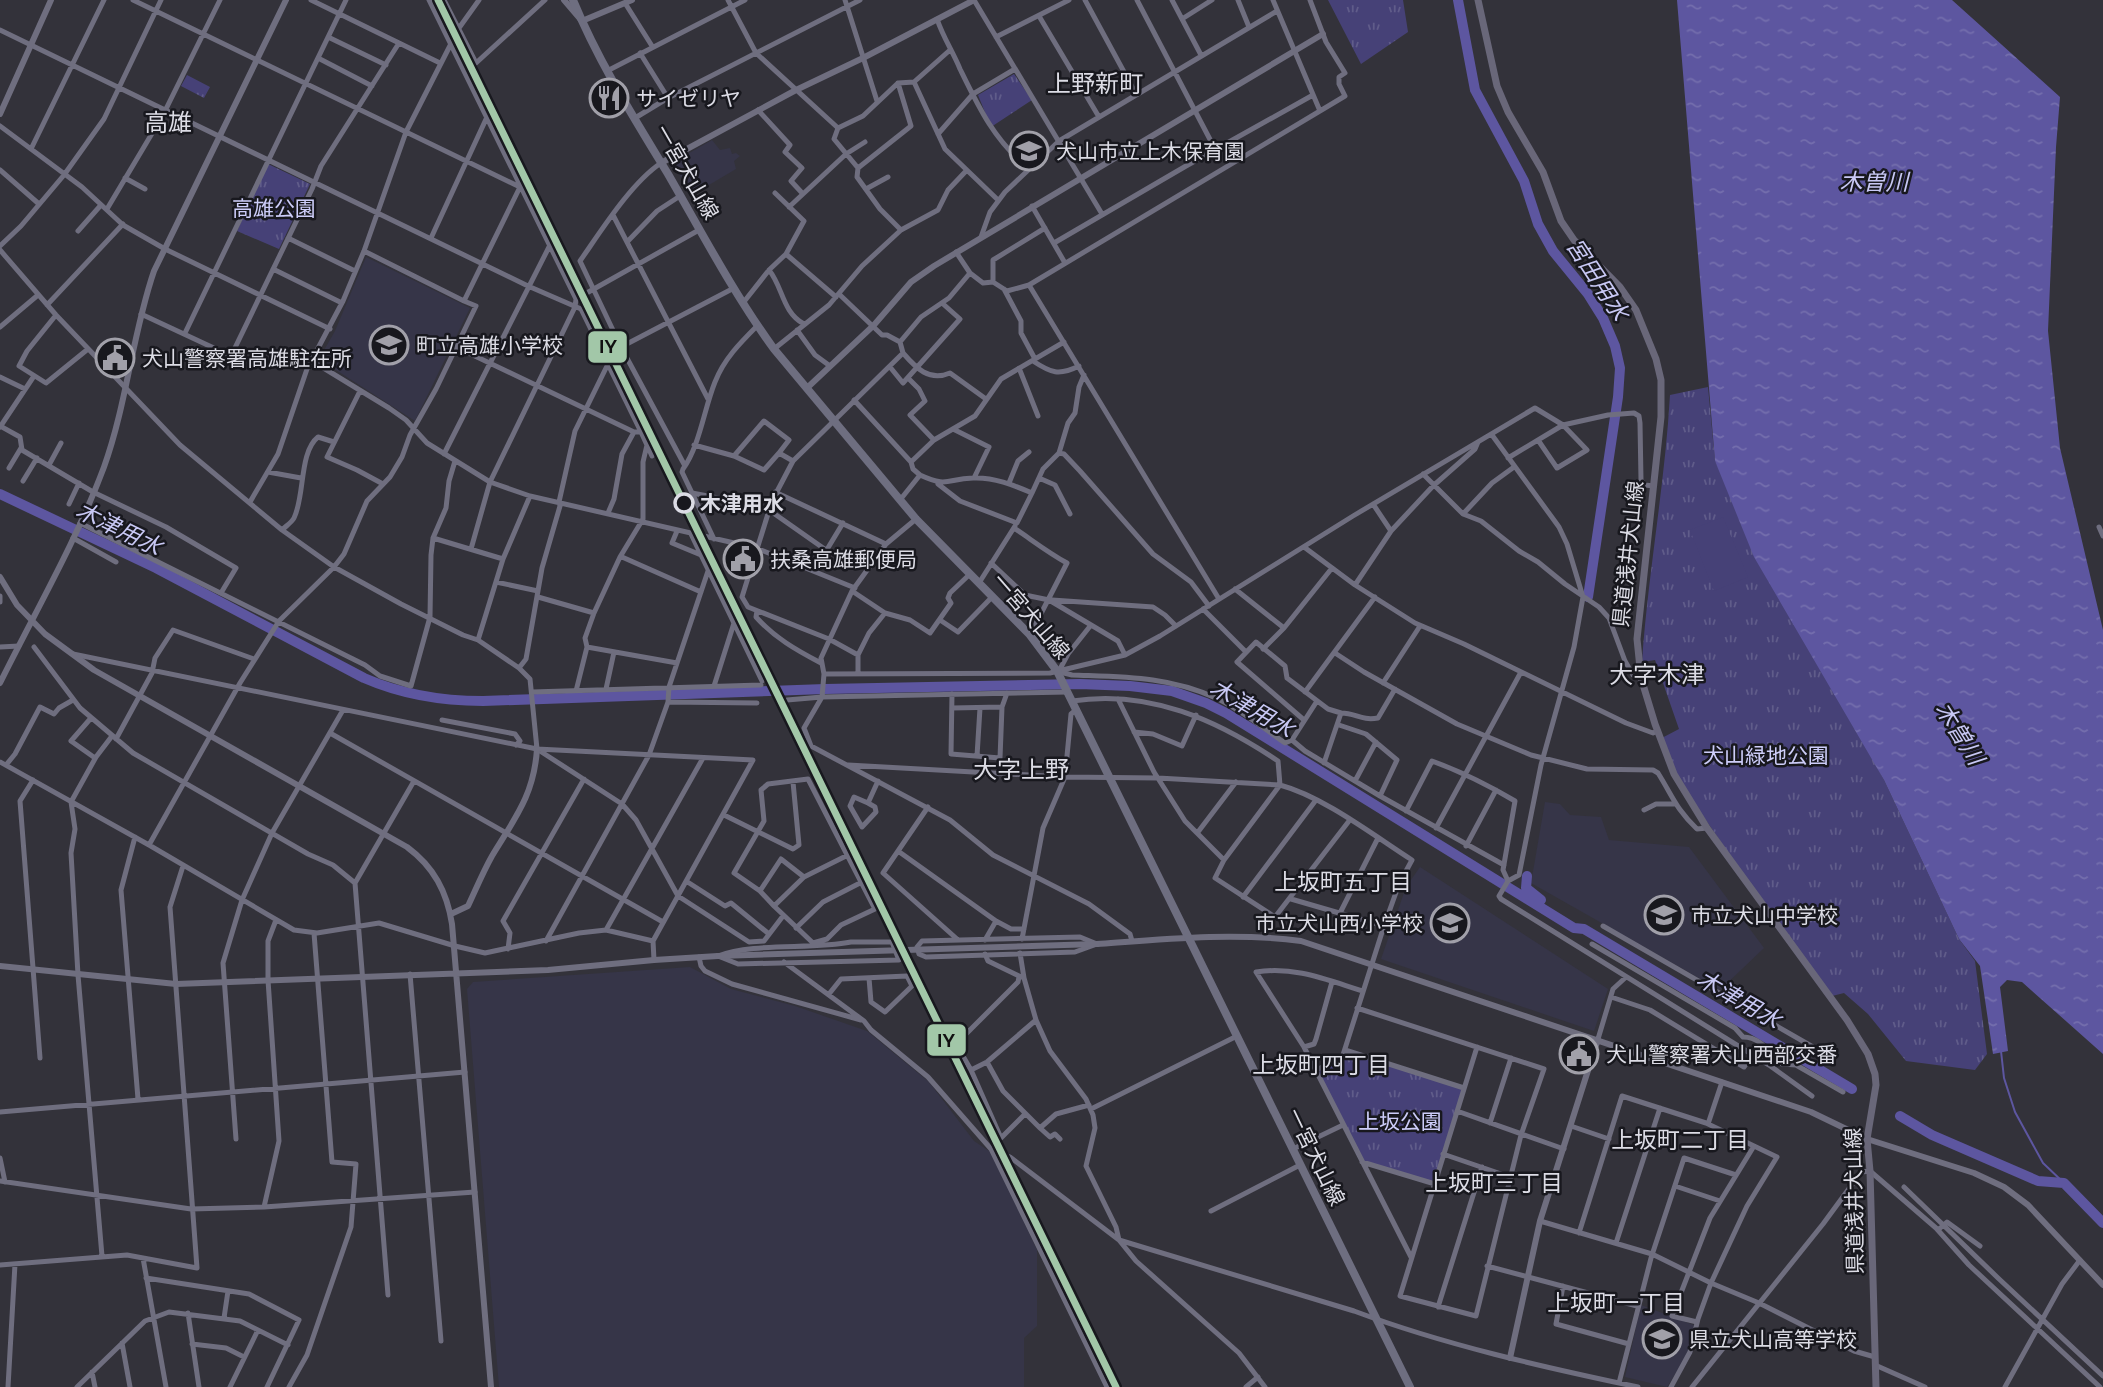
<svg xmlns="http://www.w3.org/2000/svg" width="2103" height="1387" font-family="Raleway,'Noto Sans JP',sans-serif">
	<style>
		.built { fill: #363548 }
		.park { fill: url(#park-tufts) }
		.pitch { fill: #464177 }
		.water { fill: url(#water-ripples) }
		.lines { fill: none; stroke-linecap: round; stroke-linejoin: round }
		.stream { stroke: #5d56a0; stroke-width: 2 }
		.river { stroke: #5d56a0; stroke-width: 10 }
		.minor { stroke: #6f6e7f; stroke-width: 5 }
		.tertiary { stroke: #6f6e7f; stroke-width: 6 }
		.secondary { stroke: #696779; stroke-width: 7 }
		.primary { stroke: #6e6e80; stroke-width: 8 }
		.tertiary-bridge { stroke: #6f6e7f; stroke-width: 6 }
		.rail-1-casing { stroke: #18181e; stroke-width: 12 }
		.rail-1 { stroke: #a2c7a8; stroke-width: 7 }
		.stop-dot { fill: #18181e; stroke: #dcdce5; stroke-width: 3.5 }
		.labels { text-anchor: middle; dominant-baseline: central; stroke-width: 5; stroke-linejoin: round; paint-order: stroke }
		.poi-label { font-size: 21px; fill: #dcdce5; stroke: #18181e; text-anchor: start }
		.street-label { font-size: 21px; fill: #dcdce5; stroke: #18181e }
		.park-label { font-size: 21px; fill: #cdcdf9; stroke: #18181e }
		.stop-label { font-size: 21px; font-weight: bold; fill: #dcdce5; stroke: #18181e; text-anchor: start }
		.water-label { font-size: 23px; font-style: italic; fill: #c8c8f4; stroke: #18181e }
		.neighbourhood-label { font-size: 23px; fill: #dcdce5; stroke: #18181e }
		.quarter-label { font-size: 24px; fill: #dcdce5; stroke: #18181e }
		.line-badge { stroke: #18181e; stroke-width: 2.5 }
		.pale-badge-label { font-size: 19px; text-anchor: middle; font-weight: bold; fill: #111 }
	</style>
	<defs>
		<pattern id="park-tufts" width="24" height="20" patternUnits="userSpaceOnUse" patternTransform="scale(1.75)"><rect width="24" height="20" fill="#464177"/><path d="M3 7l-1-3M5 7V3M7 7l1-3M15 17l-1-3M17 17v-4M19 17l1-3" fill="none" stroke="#605c8a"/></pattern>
		<pattern id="water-ripples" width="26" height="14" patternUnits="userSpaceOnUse" patternTransform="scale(1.75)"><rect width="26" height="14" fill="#5d56a0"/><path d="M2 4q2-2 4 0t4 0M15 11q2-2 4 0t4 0" fill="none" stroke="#746ead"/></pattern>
	</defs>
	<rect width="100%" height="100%" fill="#33323a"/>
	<!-- built -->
	<path class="built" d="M712 140 720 150 730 148 732 154 736 153 740 156 734 161 736 169 692 195 672 163Z
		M366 257 470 308 415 421 319 359 335 331Z
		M1545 802 1560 804 1570 815 1601 817 1609 840 1689 847 1764 948 1720 990 1531 883Z
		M1420 867 1608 989 1594 1031 1381 959 1406 887Z
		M690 967 731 989 795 1006 867 1031 929 1082 974 1141 992 1153 1037 1250V1326L1024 1338V1387H499L467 989 473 982Z
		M1641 1305 1694 1325 1688 1354 1667 1387 1625 1377Z"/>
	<!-- park -->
	<path class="park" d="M1328 0H1403L1408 32 1361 64Z
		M1014 74 1032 100 991 127 978 95Z
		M187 75 210 87 204 98 181 86Z
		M268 164 310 184 279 249 237 231Z
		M1708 387 1715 461 1884 780 1959 939 1975 961 1987 1054 1975 1070 1906 1061 1868 1014 1844 993 1828 997 1674 774 1660 739 1679 729 1655 660 1642 662C1648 573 1665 484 1670 395Z
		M1345 1050 1464 1088 1435 1184 1362 1162 1316 1070 1342 1058Z"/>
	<!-- pitch -->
	<path class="pitch" d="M1723 517 1748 577 1714 591 1690 530Z"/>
	<!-- water -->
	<path class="water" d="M1677 0H1952L2060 97 2056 147 2048 331 2060 448 2103 630V1054L2022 982 2007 980 2000 987 2008 1051 1993 1054 1980 966 1959 939 1884 780 1754 557 1715 461Z"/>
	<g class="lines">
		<!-- stream -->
		<path class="stream" d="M2001 1051 2004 1078 2015 1112 2043 1163 2064 1183"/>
		<!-- river -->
		<path class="river" d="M1458 0 1475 90 1524 181 1538 224 1553 251 1588 294 1603 318 1615 346 1620 368 1618 397 1588 597
			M0 494 156 568 364 678C403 695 441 701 483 701L825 689 1080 684 1130 686 1172 691 1206 703 1226 713 1574 928 1584 929 1852 1089
			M1527 876 1526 888 1541 900
			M1900 1116 1932 1135 2038 1181 2064 1183 2103 1223"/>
		<!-- minor -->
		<path class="minor" d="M133 0 520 187
			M311 0 440 63
			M429 0 576 299 575 307 490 482 471 549
			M444 0 476 63 545 0
			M728 0 756 53 838 128
			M845 0 877 101
			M974 0 1102 214
			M1085 0 1136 94
			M1137 0 1215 149
			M1172 0 1201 55
			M1238 0 1249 27
			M1273 0 1320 111
			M625 3 652 46
			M1039 16 1099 117
			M937 19C943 37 953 52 960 69 979 108 994 140 1028 168
			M1182 19 1212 0
			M0 30 528 286 581 309 641 432H634L456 347
			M328 37 386 65
			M996 37 1069 0
			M640 53 668 98
			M318 58 372 86
			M609 70 745 0
			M914 82 945 149 998 200
			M758 110 790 145 785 152 802 168 791 181 803 194
			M635 118 668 98 860 0
			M0 126 82 187 123 225 165 249 330 329
			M938 134 973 94 1015 69
			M31 149 104 0
			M661 163C631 183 601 231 580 261L621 347 685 466
			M858 168 911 126 898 83
			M0 170 39 204
			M125 178 145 189
			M866 189 888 177
			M1032 206 1065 263
			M789 207 846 154 865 142
			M107 209 163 115 220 0
			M613 215 708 399
			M901 230 880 209 857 177 858 168 834 139 838 128 863 116 898 83 914 82 950 50
			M78 231 101 205
			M981 237 990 212 1005 192 1059 141 1277 11
			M288 238 355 271
			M431 238 487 117
			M628 241 657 211 680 196
			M1054 243 1186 166 1313 95
			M0 246 21 226 64 175 104 119 161 0
			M0 250 56 315 180 445 282 530 334 567 401 604 463 635 478 640 519 668 530 679 537 749
			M364 251 464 301 520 187
			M956 252 970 273 983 283 993 282 1007 291 1029 285 1345 96 1339 84V77L1345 73 1326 42 1310 0
			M786 254 836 297
			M273 269 342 303
			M769 270C783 287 782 312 804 324
			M993 282V260L1045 228
			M1029 285 1219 599
			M1004 289 1021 321V333L1035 359
			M839 294 882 335H887L900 342
			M576 299 699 230
			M743 303 769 270 786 254 804 221 775 193
			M47 305 123 224
			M141 314 231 356 312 189 321 166 399 43
			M56 315 27 351 19 366 46 383 88 349
			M0 327 38 295
			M797 330 815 355 830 366
			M185 333 346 0
			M621 347 734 288
			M774 349 829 305 862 266 901 230 938 210 948 190 966 171
			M903 353C916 368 929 382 950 373L986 399
			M312 361 389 408 406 420 427 443 490 482 530 496 756 548 855 588
			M1033 361C1051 373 1059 376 1079 366
			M890 367 903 383 960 319 942 303
			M1019 368 1038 416
			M0 377 25 389
			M908 378 919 389 925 401 910 415 934 440
			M360 391 327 457 357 470 383 484
			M854 400 911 462
			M0 426 20 437 22 450 93 492 166 527 236 568 221 593
			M0 427 34 376
			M953 429 989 447 974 478
			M641 432 652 456
			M694 445 734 456 764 470 779 453 793 461
			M1059 453 1064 454 1080 471 1153 554 1191 582 1209 606
			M444 454 549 247
			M734 456 764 421 789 440 779 453
			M1508 458 1563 425 1587 450 1557 468 1538 440
			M49 465 61 443
			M9 468 21 448
			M268 472 301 478
			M1423 474 1463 514 1481 521 1519 551 1538 562 1565 584 1599 607 1609 618 1625 661 1633 675 1641 678
			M920 475C948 488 946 479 973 478 994 477 1013 485 1032 493L1017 523 960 501 938 484
			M1039 478 1055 485 1070 514
			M23 481 37 458
			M1009 483 1018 461 1029 452
			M775 492 886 544
			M692 493 739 502
			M1032 493 1043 469 1059 453 1068 423 1075 413 1079 387 1084 375
			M900 500 920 475 913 469 911 462 934 440 975 416 1001 379 1064 342
			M250 502 278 454 307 369 343 301 364 251 406 132 459 28 479 0
			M69 504 79 483
			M1373 504 1391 531
			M769 510 826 550
			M608 513 614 499 622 454 634 432
			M1463 514 1492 483 1514 467
			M916 519 886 544 852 591 821 658 824 674 822 697 804 728 811 746 950 820 993 855 1089 904 1130 934 1132 941
			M80 523 365 665 380 676 411 686 430 617 431 555 433 538 446 508 449 481 455 461
			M2099 527 2103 536
			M1014 528C1032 540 1047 552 1067 563L1030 635
			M282 530C286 526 292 522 294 518 305 496 299 452 318 437L334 442
			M677 531 672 543 701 555 762 681
			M691 534 701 555
			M73 538 116 562
			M433 538 503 559
			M714 539 682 472 683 469C700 445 704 409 715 382 724 359 740 343 757 326
			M1304 547 1355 585 1415 623 1464 644 1626 723 1653 733 1658 731
			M622 557 701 592
			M991 563 1025 595 1049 600 1118 641 1125 655
			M814 571 843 523
			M496 582 538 591
			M979 583 1015 526
			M1355 585 1391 531 1433 486 1475 449 1478 442
			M1235 589 1284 628
			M852 591 885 613 869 633 858 655 829 639 748 607 742 597 772 501 793 461 903 353 900 342 921 317 949 298 970 273
			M0 596V602
			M538 597 594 613
			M1052 600 1153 607 1165 615 1176 626
			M1203 609 1245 651
			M757 611 756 617C775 638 796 650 821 663
			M885 613 910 620 930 633 951 603 948 598 950 593 970 574
			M940 620 958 632 992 597
			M478 640 503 559 530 496
			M0 647 19 646
			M34 647 80 708 133 753 308 854 333 865 355 883
			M587 647 677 663
			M1263 649 1284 628 1332 568
			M1335 653 1364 672 1457 724 1531 755 1587 769 1653 770 1658 773C1673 797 1676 809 1697 829L1707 828
			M73 654 537 749 753 760 653 941 654 960
			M519 668 526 659 542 568 560 506 559 502 575 431 607 366
			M1060 669 1068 654 1091 625
			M1060 672 1072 675C1123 677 1168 676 1216 698 1240 709 1263 728 1285 743L1292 740 1305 751 1380 796 1504 865
			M824 674 1050 673 1125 655 1160 636 1353 516 1535 408 1563 425 1608 415 1634 413 1639 416 1640 423 1641 480 1645 485 1654 486
			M858 674V655
			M1383 683 1420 626
			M714 686 734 623
			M606 689 614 652
			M576 691 587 647 585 638 594 613 620 557 643 519V462L647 445
			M532 692 761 685
			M1305 692 1375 597
			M952 694 951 754 1000 758 1002 707
			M1118 699 1154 772 1185 821 1224 860
			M787 700 822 697 1068 692
			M1072 701C1149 689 1217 720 1278 761L1280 785 1224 860 1215 878 1275 917 1349 821
			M668 702 757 703
			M952 708 1002 707 1007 693
			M1341 713C1356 713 1361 721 1378 718L1395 689
			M91 718 71 741 95 758
			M442 720 515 734 520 741 516 745
			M1304 720 1237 662 1256 642 1285 666 1287 678 1328 709 1341 713 1324 763
			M1339 725 1366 734 1397 760 1380 796
			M1134 732 1153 734 1182 746 1196 715
			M330 733 663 922
			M116 739 152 673 155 658 173 630 254 659
			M1292 740 1317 701
			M540 751 622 804 636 820 678 896 749 942 764 941 783 916
			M977 756 980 708
			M0 762 149 845 294 930 317 933 379 923 455 946 485 953 579 933 606 930 653 941
			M6 765 15 754 40 707 54 714 59 708 73 700
			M848 765 1065 777 1158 778 1280 785C1324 797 1373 835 1412 860L1399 884 1384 926 1342 1058 1316 1070
			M33 780 20 801 40 1058
			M1355 781 1376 742
			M868 803 854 797 850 806 862 827 876 812 875 807 868 803 878 781
			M928 807 898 851 996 921 1011 929H1024
			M1644 810 1656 804H1674
			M1406 811 1432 761C1462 772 1488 785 1515 801L1503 870 1508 881 1519 875 1541 765 1574 647 1583 597 1567 544 1559 527 1492 435
			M724 815 793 849 799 845 793 782
			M1436 828 1521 672
			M1198 832 1236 782
			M135 837 121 890 138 1099
			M149 845 240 683 279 621 334 567 344 554 367 501 390 477 402 457 410 435 436 389 476 306 464 301
			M1466 846 1496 790
			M898 851 883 873 957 939
			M804 877 846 856
			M686 881 725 906 731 903 769 934
			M1508 881 1499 896 1501 899 1769 1065 1812 1096
			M760 891 781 859 804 877 774 906 760 891 734 873 764 821 761 790 768 784 808 779 875 909 841 925 827 939 813 943 774 906
			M1243 897 1316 800
			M1291 899 1384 926
			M1340 913 1378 838
			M1603 926 1820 1051
			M796 928 823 902 860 883
			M606 930 703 758
			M1080 937 1097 944 1075 952 926 957 919 954 917 947 922 941Z
			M1022 939 1043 828 1065 777 1071 714 1077 709
			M985 940 996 921
			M546 941 649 755 668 702 669 687 708 571
			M851 942H892L899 960 738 964 718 956C754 942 811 950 851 942Z
			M1592 944 1735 1028 1743 1037C1761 1037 1770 1053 1782 1064L1796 1065 1843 1092
			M508 949 510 933 503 921 584 779
			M1020 953 1024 978 1036 1020 1050 1051 1086 1099 1093 1115 1095 1128 1086 1166 1116 1227 1119 1240 1136 1261 1239 1353 1265 1387
			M985 954 988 961 1021 977
			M699 957 701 966 705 971 732 984 861 1020
			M784 962 864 1021 871 1030 928 1077 991 1149 1107 1387
			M410 974 441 1341
			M1019 977 1018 982 956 1044 971 1070 1001 1138 1025 1114
			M1363 991C1327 980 1295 966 1256 972L1304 1047 1411 1257
			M829 994 841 979 907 976 912 986 885 1012 871 1002 869 978
			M1611 997 1650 1010 1744 1067 1752 1055
			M1357 1008 1544 1069 1521 1135 1476 1316 1400 1296 1477 1047
			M1598 1039 1613 989 1625 978
			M1304 1047 1314 1044 1316 1039 1332 982
			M1345 1050 1464 1088
			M987 1062 1003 1091 1040 1128 1056 1114 1089 1105
			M971 1070 987 1062 1036 1020
			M1091 1109 1237 1036
			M1457 1111 1564 1149
			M0 1112 465 1072
			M1490 1123 1511 1058
			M1708 1124 1722 1082
			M1571 1126 1609 1139
			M1040 1128 1050 1137 1055 1134 1060 1139
			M236 1139 223 963 242 900 272 833 343 710
			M991 1149 1010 1157 1119 1240 1354 1311C1445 1345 1543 1367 1638 1387
			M1293 1149 1343 1125
			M1443 1154 1510 1177
			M0 1158 5 1182
			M1362 1162 1435 1184
			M0 1181 191 1209 264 1207 475 1192
			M1675 1186 1720 1201
			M1904 1187 1998 1278 2103 1376
			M264 1207 279 1141 268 980V941L276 920
			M1211 1211 1300 1165
			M1540 1221 1652 1254 1711 1283 1759 1303 1854 1351 1875 1357
			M1938 1230 1947 1222 1980 1246
			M1579 1233 1622 1096 1706 1123 1754 1146 1710 1218 1672 1316 1697 1322
			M1616 1243 1660 1108
			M102 1256 78 975 71 853 75 829 71 802 96 757 112 736
			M143 1258 166 1387
			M0 1265 127 1255 197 1268 170 907 183 866
			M1487 1266 1637 1306
			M146 1278 249 1294 299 1320 267 1387
			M1563 1286 1556 1324 1629 1344
			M388 1295 355 883 414 781
			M1438 1307 1482 1167
			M188 1313 199 1387
			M224 1318 228 1291
			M122 1343 130 1387
			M192 1344 226 1348 244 1357
			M1875 1365 1925 1387
			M92 1372 95 1387
			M1619 1383 1651 1258 1684 1158 1736 1175
			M8 1387 15 1264
			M77 1387 145 1321 169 1312 240 1321 288 1345
			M230 1387 258 1330
			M289 1387 307 1355 351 1227 356 1164 332 1162 314 933
			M1246 1387 1258 1377
			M1671 1387 1690 1352 1698 1319 1711 1283 1747 1206 1777 1157 1754 1146
			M1692 1387 1823 1224 1859 1175 1862 1172 1870 1171 1936 1228 1969 1265 2100 1387
			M2005 1387 2062 1284 2080 1260"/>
		<!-- tertiary -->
		<path class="tertiary" d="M564 0 582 21 632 0
			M0 114 51 0
			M661 163 796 90 863 58 974 0
			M807 388 874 325 911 282 934 266 1323 34
			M0 577 17 605 45 634 94 670 407 847C434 867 447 892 452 924L491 1387
			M0 683C35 612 76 542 104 467 127 403 132 335 154 271L286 0
			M451 914 468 906C476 889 483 872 492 856 515 818 534 795 537 749
			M1097 944C1164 939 1234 932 1301 941L1811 1112 1867 1139 1974 1173 2004 1187 2028 1205 2103 1285
			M0 966 176 984 548 970 654 960 718 956
			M1510 1358 1540 1221 1598 1039"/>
		<!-- secondary -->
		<path class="secondary" d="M1478 0 1497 86 1508 112 1543 172 1561 221 1574 240 1620 287 1636 310 1656 359 1661 380V417L1637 639 1641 678 1655 724 1674 774 1707 828 1847 1020 1868 1054 1875 1074 1876 1085 1867 1139 1870 1171 1876 1387"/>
		<!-- primary -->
		<path class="primary" d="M573 0C598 61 634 118 668 174 702 233 734 294 774 349L916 519 1030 635 1057 671 1410 1387"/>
		<!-- tertiary-bridge -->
		<path class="tertiary-bridge" d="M718 956 1097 944"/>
		<defs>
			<path id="rail-1" d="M438 0 1116 1387"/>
		</defs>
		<!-- rail-1 casing -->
		<use href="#rail-1" class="rail-1-casing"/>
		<!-- rail-1 -->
		<use href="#rail-1" class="rail-1"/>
	</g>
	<!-- icons -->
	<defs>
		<symbol id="restaurant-ring" viewBox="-11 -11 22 22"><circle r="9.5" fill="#18181e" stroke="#a1a0a9" stroke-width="1.5"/><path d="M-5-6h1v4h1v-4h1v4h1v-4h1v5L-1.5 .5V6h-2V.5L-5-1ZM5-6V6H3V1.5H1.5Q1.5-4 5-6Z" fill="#a1a0a9"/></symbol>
		<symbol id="school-ring" viewBox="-11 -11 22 22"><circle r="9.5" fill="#18181e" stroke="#a1a0a9" stroke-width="1.5"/><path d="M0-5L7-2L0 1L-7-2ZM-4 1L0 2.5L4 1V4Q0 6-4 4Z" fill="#a1a0a9"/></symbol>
		<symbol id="civic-ring" viewBox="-11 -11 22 22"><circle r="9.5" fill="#18181e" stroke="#a1a0a9" stroke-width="1.5"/><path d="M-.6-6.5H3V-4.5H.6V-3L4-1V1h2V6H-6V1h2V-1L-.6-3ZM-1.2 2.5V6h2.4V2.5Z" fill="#a1a0a9"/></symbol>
	</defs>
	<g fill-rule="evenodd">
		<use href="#restaurant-ring" x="587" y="76" width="44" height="44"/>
		<use href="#school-ring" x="1007" y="129" width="44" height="44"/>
		<use href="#school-ring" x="367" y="323" width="44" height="44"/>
		<use href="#civic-ring" x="93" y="336" width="44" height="44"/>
		<use href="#civic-ring" x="721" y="537" width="44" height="44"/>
		<use href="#school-ring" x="1642" y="893" width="44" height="44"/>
		<use href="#school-ring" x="1428" y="901" width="44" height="44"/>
		<use href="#civic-ring" x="1557" y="1032" width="44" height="44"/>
		<use href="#school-ring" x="1640" y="1317" width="44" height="44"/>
	</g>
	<!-- markers -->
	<circle class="stop-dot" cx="684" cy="503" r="9"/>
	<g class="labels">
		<!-- poi labels -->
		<g class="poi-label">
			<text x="636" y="98">サイゼリヤ</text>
			<text x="1056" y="151">犬山市立上木保育園</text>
			<text x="416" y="345">町立高雄小学校</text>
			<text x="142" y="358">犬山警察署高雄駐在所</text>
			<text x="770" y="559">扶桑高雄郵便局</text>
			<text x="1691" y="915">市立犬山中学校</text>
			<text x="1423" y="923" text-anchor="end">市立犬山西小学校</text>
			<text x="1606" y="1054">犬山警察署犬山西部交番</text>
			<text x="1689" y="1339">県立犬山高等学校</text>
		</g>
		<!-- street labels -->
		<g class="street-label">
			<text transform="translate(687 172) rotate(60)">一宮犬山線</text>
			<text transform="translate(1628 554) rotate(-84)">県道浅井犬山線</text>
			<text transform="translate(1031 616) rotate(49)">一宮犬山線</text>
			<text transform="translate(1316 1157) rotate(64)">一宮犬山線</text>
			<text transform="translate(1854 1201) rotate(-91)">県道浅井犬山線</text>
		</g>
		<!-- park labels -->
		<g class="park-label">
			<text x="274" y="208">高雄公園</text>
			<text x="1766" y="755">犬山緑地公園</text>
			<text x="1400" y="1121">上坂公園</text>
		</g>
		<!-- stop labels -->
		<g class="stop-label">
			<text x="700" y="503">木津用水</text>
		</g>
		<!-- water labels -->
		<g class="water-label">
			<text x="1874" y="181">木曽川</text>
			<text transform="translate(1598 279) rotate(57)">宮田用水</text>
			<text transform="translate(119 528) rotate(26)">木津用水</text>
			<text transform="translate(1252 708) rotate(30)">木津用水</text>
			<text transform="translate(1960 733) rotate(58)">木曽川</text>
			<text transform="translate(1739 999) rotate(30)">木津用水</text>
		</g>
		<!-- neighbourhood labels -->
		<g class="neighbourhood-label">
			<text x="1343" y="881">上坂町五丁目</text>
			<text x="1321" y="1064">上坂町四丁目</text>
			<text x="1680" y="1139">上坂町二丁目</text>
			<text x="1494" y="1182">上坂町三丁目</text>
			<text x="1616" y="1302">上坂町一丁目</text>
		</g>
		<!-- quarter labels -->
		<g class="quarter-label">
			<text x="1095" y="83">上野新町</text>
			<text x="168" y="122">高雄</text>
			<text x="1657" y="674">大字木津</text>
			<text x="1021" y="769">大字上野</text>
		</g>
	</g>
	<g class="line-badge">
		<rect x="587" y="330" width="41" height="34" rx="7" fill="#a2c7a8"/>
		<rect x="926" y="1023" width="41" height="34" rx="7" fill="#a2c7a8"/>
	</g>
	<g class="pale-badge-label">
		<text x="608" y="353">IY</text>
		<text x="946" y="1047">IY</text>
	</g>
</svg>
